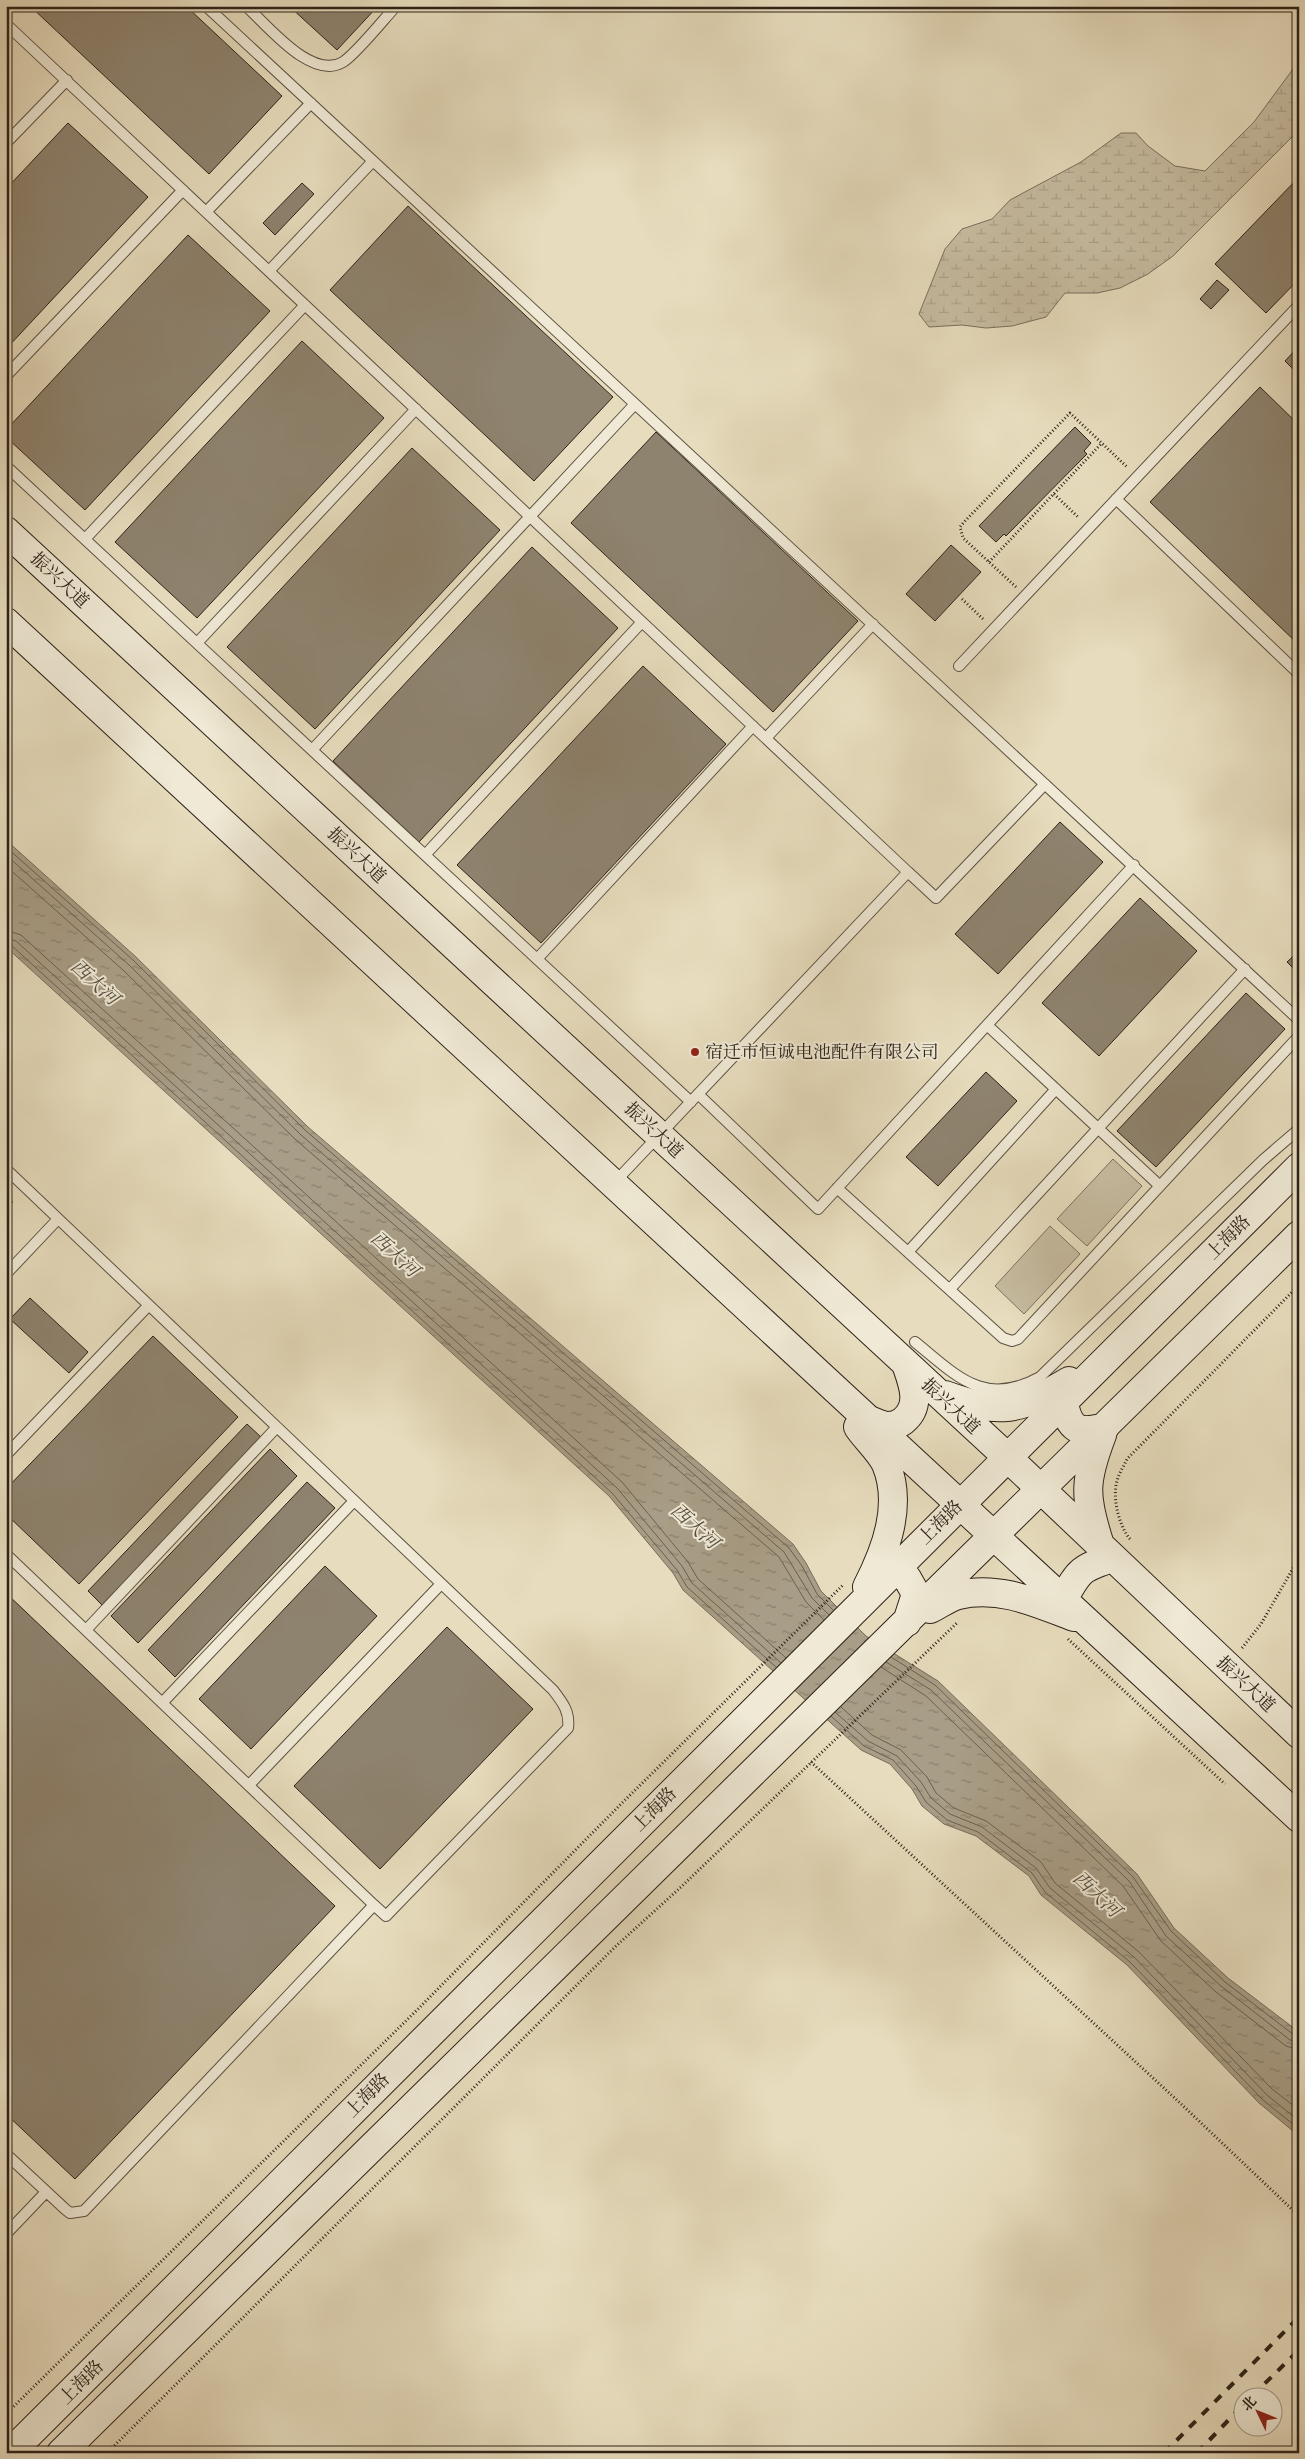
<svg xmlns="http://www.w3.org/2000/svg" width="1305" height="2459" font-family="'IM FELL Great Primer','Noto Serif SC',serif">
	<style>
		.wetland { fill: url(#wetland-marsh); stroke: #7a705e }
		.green { fill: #c7bda2; stroke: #7a705e }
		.water { fill: url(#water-ripples); stroke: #776c5a }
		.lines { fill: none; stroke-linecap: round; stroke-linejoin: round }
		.shore { stroke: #6a6050; stroke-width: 1 }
		.building { fill: #8e836f; stroke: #2d2219 }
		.service-casing { stroke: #5c5142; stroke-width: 12 }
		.secondary-casing { stroke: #2d2219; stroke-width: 30 }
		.path { stroke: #2d2219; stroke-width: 3; stroke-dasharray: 1 2.5; stroke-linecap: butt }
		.service { stroke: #efe9d5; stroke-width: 10 }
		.secondary { stroke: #efe9d5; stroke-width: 28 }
		.rail { stroke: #2d2219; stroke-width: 4; stroke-dasharray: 9 9; stroke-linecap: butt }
		.poi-dot { fill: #8f2418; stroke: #efe9d5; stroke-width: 2 }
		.labels { text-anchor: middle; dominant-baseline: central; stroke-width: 4; stroke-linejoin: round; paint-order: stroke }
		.street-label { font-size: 18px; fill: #2d2219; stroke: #efe9d5 }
		.poi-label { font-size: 18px; fill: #2d2219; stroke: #efe9d5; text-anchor: start }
		.water-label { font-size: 19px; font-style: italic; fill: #584d3f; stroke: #efe9d5 }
	</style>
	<defs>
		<pattern id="wetland-marsh" width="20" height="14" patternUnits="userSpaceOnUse" patternTransform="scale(1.25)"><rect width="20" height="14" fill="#c7bda2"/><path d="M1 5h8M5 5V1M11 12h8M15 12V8" fill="none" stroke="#aba28b"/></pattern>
		<pattern id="water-ripples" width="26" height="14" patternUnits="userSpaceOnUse" patternTransform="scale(1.25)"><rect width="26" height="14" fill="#a89d86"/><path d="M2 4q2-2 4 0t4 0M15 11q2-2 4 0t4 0" fill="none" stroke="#89806d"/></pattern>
	</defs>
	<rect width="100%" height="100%" fill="#e7ddbe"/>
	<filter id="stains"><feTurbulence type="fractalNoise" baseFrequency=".004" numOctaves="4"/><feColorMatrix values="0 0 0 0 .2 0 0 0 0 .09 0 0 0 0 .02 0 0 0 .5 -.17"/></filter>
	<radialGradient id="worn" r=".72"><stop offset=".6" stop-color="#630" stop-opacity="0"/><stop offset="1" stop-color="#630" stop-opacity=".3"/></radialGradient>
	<!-- wetland -->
	<path class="wetland" d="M1299 61V130L1173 256 1148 274 1120 288 1097 293H1065L1046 317 1012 326 986 328 962 325 929 327 919 314 945 249 962 229 992 219 1010 200 1081 162 1121 133H1136L1148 146 1175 166 1205 171 1254 122Z"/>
	<!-- green -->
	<path class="green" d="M1113 1159 1142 1186 1087 1246 1057 1219Z
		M1050 1226 1080 1254 1024 1314 995 1286Z"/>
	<!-- water -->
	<path class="water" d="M6 840 136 957 308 1127 793 1544 806 1563 821 1591 866 1636 938 1681 1137 1874 1174 1928 1228 1978 1299 2032V2136L1259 2103 1127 1965 1041 1895 1029 1876 976 1836 944 1824 922 1806 912 1789 890 1764 861 1750 683 1590 673 1573 609 1496 6 947Z"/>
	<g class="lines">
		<!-- shore -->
		<path class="shore" d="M6 847 133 960 305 1130 789 1548 802 1566 817 1594 833 1610
			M6 855 129 965 301 1135 784 1552 812 1598 829 1615
			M6 866 123 970 296 1140 779 1557 806 1602 824 1620
			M6 930 21 935 622 1482 688 1562 698 1579 786 1658
			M6 938 16 941 617 1488 682 1566 692 1583 781 1663
			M6 944 12 946 612 1493 677 1570 687 1587 776 1667
			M891 1657 935 1685 1133 1877 1171 1931 1225 1982 1294 2035 1299 2036
			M886 1662 931 1690 1129 1881 1166 1936 1221 1986 1290 2040 1299 2042
			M881 1667 926 1696 1123 1886 1161 1941 1216 1992 1286 2046 1299 2050
			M841 1707 872 1735 901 1750 927 1777 936 1793 954 1808 986 1821 1041 1862 1055 1883 1139 1952 1272 2089 1299 2110
			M835 1712 868 1741 897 1756 921 1782 931 1798 950 1814 982 1827 1036 1868 1050 1888 1134 1957 1267 2095 1299 2121
			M831 1716 864 1746 893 1760 916 1786 926 1802 947 1820 978 1832 1032 1873 1045 1892 1130 1962 1263 2100 1299 2129"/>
	</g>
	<!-- building -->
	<path class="building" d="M30 6H186L282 96 209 174Z
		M289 6H378L337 50Z
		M68 123 148 197 6 349V189Z
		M1299 177V279L1266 313 1215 264Z
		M302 183 314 194 275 235 263 223Z
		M408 206 613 397 534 481 330 290Z
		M188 235 270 311 85 510 6 437V430Z
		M1217 280 1229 290 1211 309 1200 299Z
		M302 341 384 418 197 618 115 542Z
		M1299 346V375L1285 361Z
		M1260 387 1299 425V645L1150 502Z
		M1075 427 1091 443 1084 451 1087 454 1006 536 1004 534 996 542 979 526Z
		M656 432 858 621 773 712 571 523Z
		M412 448 500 530 315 729 227 647Z
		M951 545 981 572 935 621 906 594Z
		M532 547 618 628 419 842 333 761Z
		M643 666 726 744 541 943 457 865Z
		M1060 822 1103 862 998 974 955 934Z
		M1140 898 1197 951 1099 1056 1042 1003Z
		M1299 951V974L1287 962Z
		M1246 993 1285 1029 1156 1167 1117 1131Z
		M986 1072 1017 1101 938 1186 906 1157Z
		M6 1195 13 1202 6 1209Z
		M30 1298 88 1352 69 1373 10 1319Z
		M153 1336 238 1417 79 1584 6 1514V1489Z
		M247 1424 262 1438 102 1605 88 1591Z
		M270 1449 297 1476 138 1643 111 1616Z
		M307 1482 335 1508 175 1677 148 1650Z
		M325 1566 377 1616 251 1749 199 1699Z
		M6 1593 335 1906 75 2179 6 2114Z
		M447 1627 533 1709 380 1869 294 1786Z"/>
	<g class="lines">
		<defs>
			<path id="service" d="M206 6 1299 1020
				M246 6C268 26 312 81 343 62 356 54 384 19 396 6
				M6 24 908 872 614 1183
				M6 143 67 80
				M206 212 311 103
				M269 271 373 161
				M6 376 183 190
				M6 466 691 1102
				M1116 499 1299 674
				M85 539 305 305
				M197 643 416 409
				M959 666 1299 305
				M766 738 873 624
				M312 750 635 404
				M425 855 642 622
				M908 872 936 898 1045 784
				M537 959 753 726
				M987 1025 1160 1186
				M698 1094 818 1209 1134 865
				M6 1169 553 1690C563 1703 570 1712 568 1728L386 1916 374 1905
				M837 1188 1003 1338 1012 1341 1018 1339 1299 1036
				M908 1252 1056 1089
				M6 1274 58 1219
				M950 1289 1245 969
				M915 1342C957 1376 984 1408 1040 1377L1263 1160 1299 1129
				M6 1455 149 1305
				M6 1554 374 1905 84 2211 70 2213 65 2209 6 2154
				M86 1630 277 1427
				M162 1703 354 1501
				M249 1785 441 1584
				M6 2234 46 2192"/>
			<path id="secondary" d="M6 531 1006 1456 1299 1734
				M6 622 1299 1818
				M945 1395C1000 1415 1019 1411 1069 1381
				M1063 1401C1070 1430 1077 1434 1105 1427
				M869 1420C875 1422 882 1426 888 1426 893 1426 899 1424 903 1421 922 1406 913 1384 906 1364
				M858 1427C866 1439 880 1451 886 1464 903 1505 886 1550 867 1587
				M1100 1545C1084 1496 1084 1482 1102 1435
				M893 1570 907 1578 916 1594 907 1622
				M1063 1600C1079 1570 1081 1568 1113 1558
				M930 1609C939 1605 949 1597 958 1595 999 1585 1037 1603 1074 1617
				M10 2453 1299 1167
				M61 2453 1299 1235"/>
		</defs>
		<!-- service casing -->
		<use href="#service" class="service-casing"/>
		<!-- secondary casing -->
		<use href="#secondary" class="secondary-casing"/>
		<!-- path -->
		<path class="path" d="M1054 494 1079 518
			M989 562 1102 443
			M1016 587 963 538 960 527 964 522 1070 413 1127 467
			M962 599 983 619
			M1130 1539C1119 1526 1112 1498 1117 1481 1119 1473 1124 1466 1127 1459L1299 1285
			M1068 1639 1225 1784
			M1242 1648 1261 1624 1299 1558
			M811 1762 1179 2102 1299 2216
			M6 2414 417 2010 620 1805 843 1585
			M107 2453 616 1946 681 1887 958 1622"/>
		<!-- service -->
		<use href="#service" class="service"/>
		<!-- secondary -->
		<use href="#secondary" class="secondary"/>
		<!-- rail -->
		<path class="rail" d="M1252 2396 1299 2350
			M1164 2453 1299 2317
			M1197 2453 1242 2406"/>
	</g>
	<!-- markers -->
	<circle class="poi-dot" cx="695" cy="1052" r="5"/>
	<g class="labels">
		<!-- street labels -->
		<g class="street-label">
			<text transform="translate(60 580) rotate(43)">振兴大道</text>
			<text transform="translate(357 855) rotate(43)">振兴大道</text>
			<text transform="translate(654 1130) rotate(43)">振兴大道</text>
			<text transform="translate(1228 1237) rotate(-45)">上海路</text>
			<text transform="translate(951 1406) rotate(43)">振兴大道</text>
			<text transform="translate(940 1522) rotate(-45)">上海路</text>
			<text transform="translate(1246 1684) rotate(43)">振兴大道</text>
			<text transform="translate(654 1809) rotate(-45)">上海路</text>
			<text transform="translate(367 2095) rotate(-45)">上海路</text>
			<text transform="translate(81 2382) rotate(-45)">上海路</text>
		</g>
		<!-- poi labels -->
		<g class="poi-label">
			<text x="705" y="1052">宿迁市恒诚电池配件有限公司</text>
		</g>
		<!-- water labels -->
		<g class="water-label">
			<text transform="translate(95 982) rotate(42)">西大河</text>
			<text transform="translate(395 1254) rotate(42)">西大河</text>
			<text transform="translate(695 1526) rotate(42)">西大河</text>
			<text transform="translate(1097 1894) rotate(43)">西大河</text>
		</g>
	</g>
	<!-- margin -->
	<rect width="1305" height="2459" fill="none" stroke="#e7ddbe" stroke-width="25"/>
	<rect x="8" y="8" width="1290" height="2444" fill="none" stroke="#2d2219" stroke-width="2.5"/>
	<rect x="12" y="12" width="1280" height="2434" fill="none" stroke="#2d2219"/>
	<!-- north arrow -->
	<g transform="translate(1258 2412) rotate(313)"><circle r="24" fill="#efe9d5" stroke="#a1998a"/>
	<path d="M0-4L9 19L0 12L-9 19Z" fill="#8f2418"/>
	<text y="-8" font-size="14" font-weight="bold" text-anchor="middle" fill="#2d2219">北</text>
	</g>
	<rect width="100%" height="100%" filter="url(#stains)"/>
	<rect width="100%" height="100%" fill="url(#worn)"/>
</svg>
